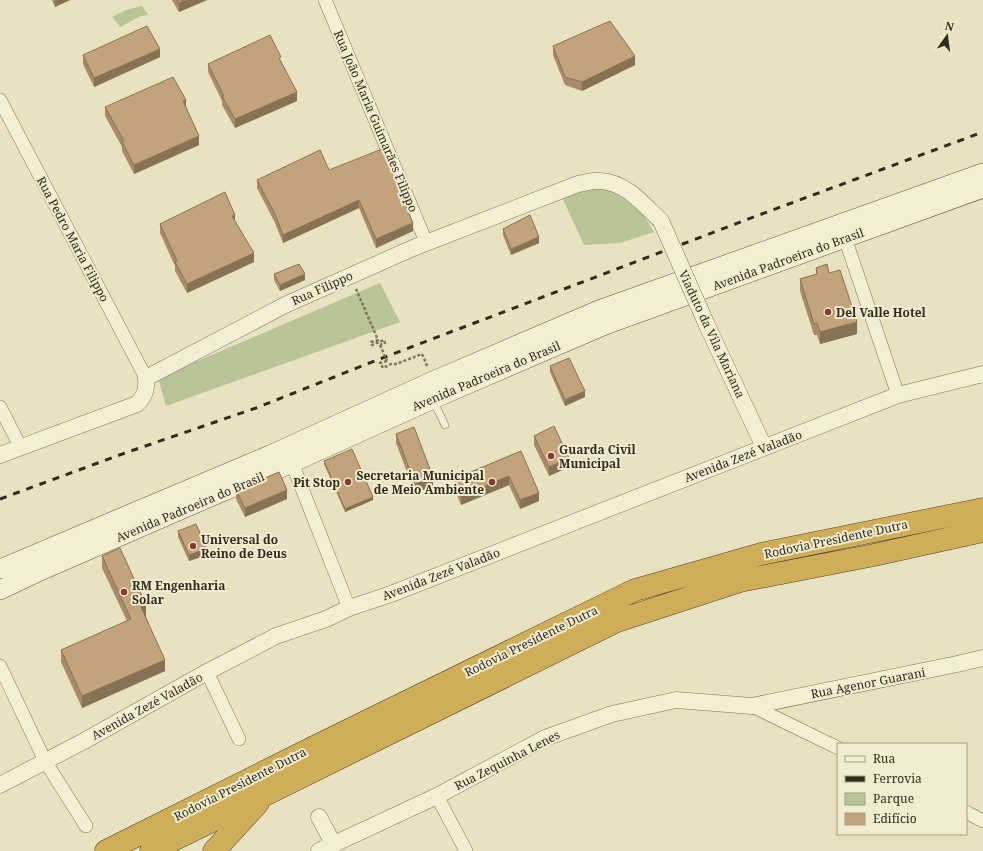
<svg xmlns="http://www.w3.org/2000/svg" width="983" height="851" font-family="'Noto Serif',serif">
	<style>
		.green { fill: #b9c596 }
		.lines { fill: none; stroke-linecap: round; stroke-linejoin: round }
		.service-casing { stroke: #80745a; stroke-width: 8 }
		.minor-casing { stroke: #80745a; stroke-width: 14 }
		.tertiary-casing { stroke: #80745a; stroke-width: 17 }
		.secondary-casing { stroke: #61553e; stroke-width: 20 }
		.motorway-casing { stroke: #4e412e; stroke-width: 23 }
		.path { stroke: #80745a; stroke-width: 2.5; stroke-dasharray: 3 2; stroke-linecap: butt }
		.service { stroke: #f4efd3; stroke-width: 7 }
		.minor { stroke: #f4efd3; stroke-width: 13 }
		.tertiary { stroke: #f4efd3; stroke-width: 16 }
		.secondary { stroke: #f4efd3; stroke-width: 19 }
		.motorway { stroke: #d0ad59; stroke-width: 22 }
		.rail { stroke: #312a1d; stroke-width: 3; stroke-dasharray: 7 7; stroke-linecap: butt }
		.tertiary-bridge-casing { stroke: #80745a; stroke-width: 17; stroke-linecap: butt }
		.path-bridge { stroke: #80745a; stroke-width: 2.5; stroke-dasharray: 3 2; stroke-linecap: butt }
		.tertiary-bridge { stroke: #f4efd3; stroke-width: 16 }
		.wall { fill: #a88c69 }
		.shaded-wall { fill: #887255 }
		.building { fill: #c3a37a; stroke: #887255 }
		.poi-dot { fill: #883c31; stroke: #f1eccf; stroke-width: 1.5 }
		.labels { text-anchor: middle; dominant-baseline: central; stroke-width: 4; stroke-linejoin: round; paint-order: stroke }
		.street-label { font-size: 12px; fill: #312a1d; stroke: #f1eccf }
		.poi-label { font-size: 12px; font-weight: bold; fill: #312a1d; stroke: #f1eccf; text-anchor: start }
	</style>
	<rect width="100%" height="100%" fill="#e8e2c1"/>
	<!-- green -->
	<path class="green" d="M142 6 148 15 141 16 120 27 112 17 126 10Z
		M601 185 632 197 654 232 620 243 584 245 561 195Z
		M380 283 400 322 166 406 158 378Z"/>
	<g class="lines">
		<defs>
			<path id="service" d="M433 400 445 425"/>
			<path id="minor" d="M325 0 426 242
				M0 100 146 378
				M845 238 898 395
				M0 407 21 448
				M292 463 349 608
				M0 666 45 761 86 826
				M207 672 239 739
				M752 706 838 748
				M437 796 466 851
				M966 812 983 821"/>
			<path id="tertiary" d="M706 323 764 447
				M0 455 137 404C145 396 147 389 146 378L285 305 413 248 578 184C585 183 593 180 600 181 626 182 643 204 661 221
				M0 785 84 741 207 672 276 636 326 619 349 608 391 594 898 395 983 374
				M319 817 334 845
				M319 851 437 796 545 738 612 714 676 700 752 706 957 664 983 658"/>
			<path id="secondary" d="M0 569 270 455 433 381 599 310 983 173
				M0 590 40 571 217 494 276 470 440 396 605 325 983 188"/>
			<path id="motorway" d="M106 851 314 747 635 590 761 554 983 509
				M151 851 617 621 740 581 874 555 983 531
				M214 851 258 803"/>
		</defs>
		<!-- service casing -->
		<use href="#service" class="service-casing"/>
		<!-- minor casing -->
		<use href="#minor" class="minor-casing"/>
		<!-- tertiary casing -->
		<use href="#tertiary" class="tertiary-casing"/>
		<!-- secondary casing -->
		<use href="#secondary" class="secondary-casing"/>
		<!-- motorway casing -->
		<use href="#motorway" class="motorway-casing"/>
		<!-- path -->
		<path class="path" d="M356 289 378 340 371 342 372 345 384 340 385 343 380 345
			M387 361 380 363 383 368 391 364H396L422 354 428 368"/>
		<!-- service -->
		<use href="#service" class="service"/>
		<!-- minor -->
		<use href="#minor" class="minor"/>
		<!-- tertiary -->
		<use href="#tertiary" class="tertiary"/>
		<!-- secondary -->
		<use href="#secondary" class="secondary"/>
		<!-- motorway -->
		<use href="#motorway" class="motorway"/>
		<!-- rail -->
		<path class="rail" d="M0 499 125 453 256 408 377 360 759 215 983 132"/>
		<defs>
			<path id="tertiary-bridge" d="M661 221 706 323"/>
		</defs>
		<!-- tertiary-bridge casing -->
		<use href="#tertiary-bridge" class="tertiary-bridge-casing"/>
		<!-- path-bridge -->
		<path class="path-bridge" d="M380 345 387 361"/>
		<!-- tertiary-bridge -->
		<use href="#tertiary-bridge" class="tertiary-bridge"/>
	</g>
	<!-- wall -->
	<path class="wall" d="M52 0H70L55 7Z
		M172 0H207L179 12Z
		M553 46 635 65 582 91 565 85 553 55Z
		M83 55 160 57 94 87 83 64Z
		M281 61 297 101 235 128 222 105V101L208 72V64Z
		M105 107H186L199 145 134 174 122 151V147L105 116Z
		M329 170 413 231 376 248 359 208 283 243 275 223 257 188V180Z
		M235 221 254 262 187 293 175 271V266L160 233V224Z
		M503 229 539 243 511 255 503 235Z
		M816 268 829 273 857 334 820 344 817 335H814L800 291V279L816 274Z
		M274 274 305 280 280 291 274 280Z
		M550 366 585 397 565 406 550 372Z
		M396 434 433 486 415 493 396 443Z
		M534 436 569 467 549 476 534 445Z
		M521 451 539 501 520 509 509 485 461 505 454 488V479Z
		M324 461 373 500 345 512 324 464Z
		M236 490 287 499 245 517 236 499Z
		M178 531 207 555 189 561 178 537Z
		M102 556 146 616V617L165 671 82 708 61 662V650L127 621 102 568Z"/>
	<!-- shaded-wall -->
	<path class="shaded-wall" d="M55 0H70L55 7Z
		M187 0H207L179 12V3Z
		M160 49V57L94 87V78Z
		M635 56V65L582 91V82Z
		M297 92V101L235 128V119Z
		M186 100V109L183 101Z
		M199 136V145L134 174V165Z
		M359 200V208L283 243V235Z
		M235 215V224L232 216Z
		M413 223V231L376 248V239Z
		M539 237V243L511 255V249Z
		M254 253V262L187 293V284Z
		M305 274V280L280 291V285Z
		M857 322V334L820 344V332Z
		M585 391V397L565 406V400Z
		M569 458V467L549 476V467Z
		M509 476V485L461 505V496Z
		M433 477V486L415 493V484Z
		M287 490V499L245 517V508Z
		M539 493V501L520 509V500Z
		M373 497V500L345 512V509Z
		M207 549V555L189 561V555Z
		M146 605V616L141 619V607Z
		M165 660V671L82 708V696Z"/>
	<!-- building -->
	<path class="building" d="M177 0H187L179 3Z
		M610 21 635 56 582 82 565 77 553 46Z
		M147 26 160 49 94 78 83 55Z
		M270 35 281 57 279 58 297 92 235 119 222 96H224L208 64Z
		M173 77 186 100 183 101 199 136 134 165 122 142 124 141 105 107Z
		M382 149 413 223 376 239 359 200 283 235 275 214 257 180 320 150 329 170Z
		M225 192 235 215 232 216 254 253 187 284 175 262 177 261 160 224Z
		M530 215 539 237 511 249 503 229Z
		M299 264 305 274 280 285 274 274Z
		M827 264 829 273 840 270 857 322 820 332 817 323 814 324 800 279 817 274 816 268Z
		M569 358 585 391 565 400 550 366Z
		M554 426 569 458 549 467 534 436Z
		M414 427 433 477 415 484 396 434Z
		M352 449 373 497 345 509 324 461Z
		M521 451 539 493 520 500 509 476 461 496 454 479Z
		M279 472 287 490 245 508 236 490Z
		M196 524 207 549 189 555 178 531Z
		M120 548 146 605 141 607 165 660 82 696 61 650 131 619 102 556Z"/>
	<!-- markers -->
	<g class="poi-dot">
		<circle cx="828" cy="312" r="4"/>
		<circle cx="551" cy="456" r="4"/>
		<circle cx="348" cy="482" r="4"/>
		<circle cx="492" cy="482" r="4"/>
		<circle cx="193" cy="546" r="4"/>
		<circle cx="124" cy="592" r="4"/>
	</g>
	<g class="labels">
		<!-- street labels -->
		<g class="street-label">
			<text transform="translate(376 121) rotate(67)">Rua João Maria Guimarães Filippo</text>
			<text transform="translate(73 239) rotate(62)">Rua Pedro Maria Filippo</text>
			<text transform="translate(788 259) rotate(-20)">Avenida Padroeira do Brasil</text>
			<text transform="translate(322 288) rotate(-24)">Rua Filippo</text>
			<text transform="translate(712 334) rotate(65)">Viaduto da Vila Mariana</text>
			<text transform="translate(486 376) rotate(-23)">Avenida Padroeira do Brasil</text>
			<text transform="translate(743 456) rotate(-21)">Avenida Zezé Valadão</text>
			<text transform="translate(190 507) rotate(-23)">Avenida Padroeira do Brasil</text>
			<text transform="translate(836 539) rotate(-12)">Rodovia Presidente Dutra</text>
			<text transform="translate(441 574) rotate(-21)">Avenida Zezé Valadão</text>
			<text transform="translate(531 641) rotate(-26)">Rodovia Presidente Dutra</text>
			<text transform="translate(868 683) rotate(-11)">Rua Agenor Guarani</text>
			<text transform="translate(147 706) rotate(-29)">Avenida Zezé Valadão</text>
			<text transform="translate(507 760) rotate(-27)">Rua Zequinha Lenes</text>
			<text transform="translate(240 784) rotate(-27)">Rodovia Presidente Dutra</text>
		</g>
		<!-- poi labels -->
		<g class="poi-label">
			<text x="836" y="312">Del Valle Hotel</text>
			<text x="559" y="449">Guarda Civil<tspan x="559" dy="14">Municipal</tspan></text>
			<text x="484" y="475" text-anchor="end">Secretaria Municipal<tspan x="484" dy="14">de Meio Ambiente</tspan></text>
			<text x="340" y="482" text-anchor="end">Pit Stop</text>
			<text x="201" y="539">Universal do<tspan x="201" dy="14">Reino de Deus</tspan></text>
			<text x="132" y="585">RM Engenharia<tspan x="132" dy="14">Solar</tspan></text>
		</g>
	</g>
	<!-- legend -->
	<rect x="837" y="743" width="130" height="92" fill="#f1eccf" stroke="#a49e88"/>
	<rect x="845" y="756" width="20" height="6" fill="#f4efd3" stroke="#a49e88"/>
	<text x="873" y="763" font-size="12" fill="#312a1d">Rua</text>
	<rect x="845" y="776" width="20" height="6" fill="#312a1d" stroke="#a49e88"/>
	<text x="873" y="783" font-size="12" fill="#312a1d">Ferrovia</text>
	<rect x="845" y="793" width="20" height="12" fill="#b9c596" stroke="#a49e88"/>
	<text x="873" y="803" font-size="12" fill="#312a1d">Parque</text>
	<rect x="845" y="813" width="20" height="12" fill="#c3a37a" stroke="#a49e88"/>
	<text x="873" y="823" font-size="12" fill="#312a1d">Edifício</text>
	<!-- north arrow -->
	<g transform="translate(947 36) rotate(14)" stroke="#f1eccf" stroke-width="3" paint-order="stroke">
	<path d="M0-3L7 15L0 10L-7 15Z" fill="#312a1d"/>
	<text y="-6" font-size="11" font-weight="bold" text-anchor="middle" fill="#312a1d">N</text>
	</g>
</svg>
